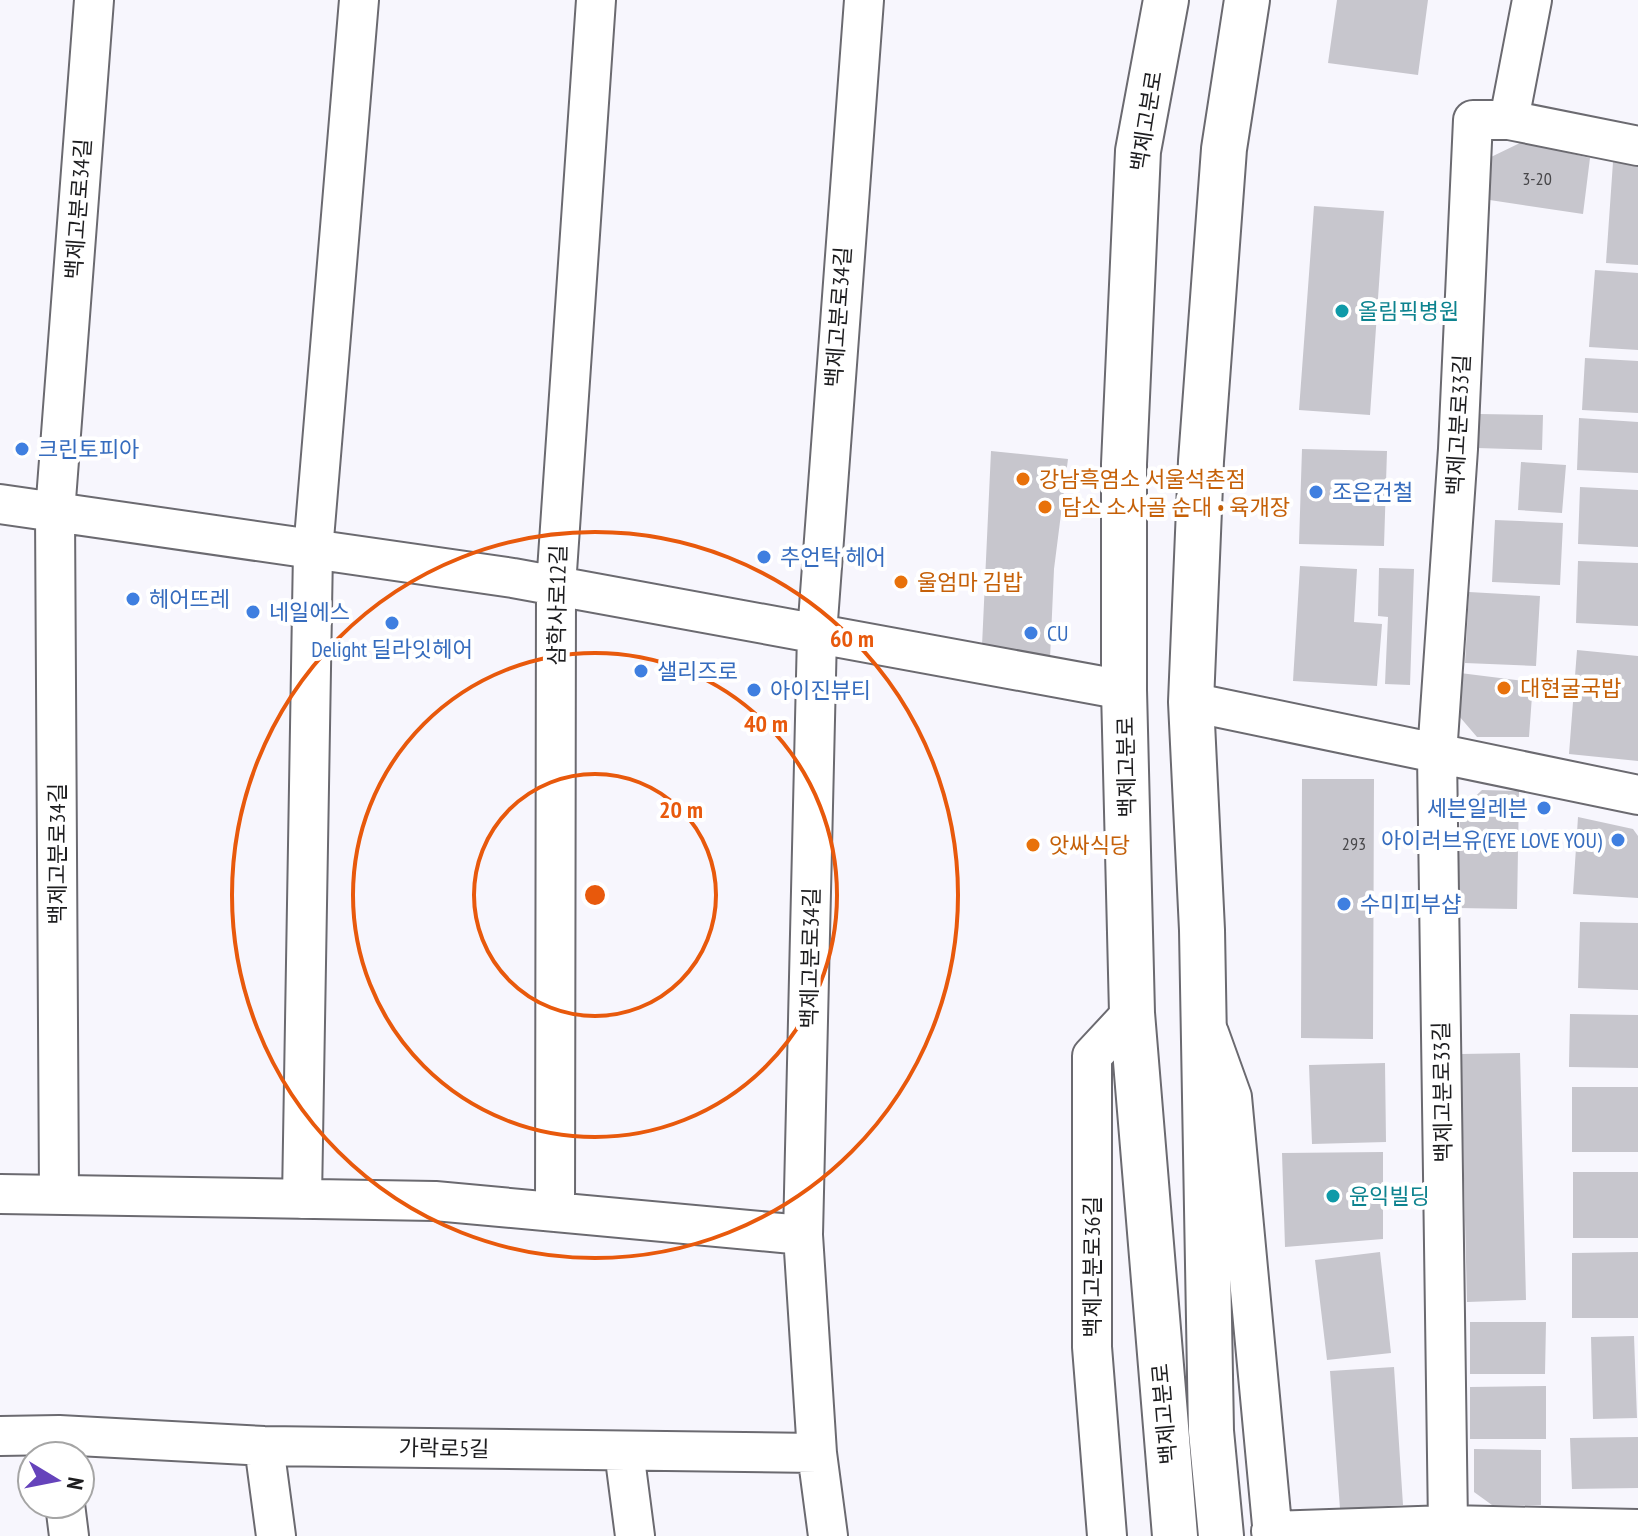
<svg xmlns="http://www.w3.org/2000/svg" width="1638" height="1536" font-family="'PT Sans Narrow','Noto Sans KR',sans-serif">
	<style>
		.building { fill: #c7c6cd }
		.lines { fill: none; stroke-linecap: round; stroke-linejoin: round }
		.minor-casing { stroke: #6b6a70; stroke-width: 42 }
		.secondary-casing { stroke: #6b6a70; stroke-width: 48 }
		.minor { stroke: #fff; stroke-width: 38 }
		.secondary { stroke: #fff; stroke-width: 44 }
		.ring { fill: none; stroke: #e8590c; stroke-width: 4 }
		.culture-dot { fill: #0f9aa8; stroke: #fff; stroke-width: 3 }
		.shop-dot { fill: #3f7fe0; stroke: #fff; stroke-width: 3 }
		.food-dot { fill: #e8710a; stroke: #fff; stroke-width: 3 }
		.labels { text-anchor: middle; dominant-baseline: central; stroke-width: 8; stroke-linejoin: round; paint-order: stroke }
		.number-label { font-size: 18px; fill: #48474a }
		.street-label { font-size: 22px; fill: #1d1d1f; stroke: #fff }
		.culture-label { font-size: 22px; fill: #0d838f; stroke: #fff; text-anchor: start }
		.shop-label { font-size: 22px; fill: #366cbe; stroke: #fff; text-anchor: start }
		.food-label { font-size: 22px; fill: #c56008; stroke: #fff; text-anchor: start }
		.centre { fill: #e8590c; stroke: #fff; stroke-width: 4 }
		.ring-label { font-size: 24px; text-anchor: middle; font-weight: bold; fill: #e8590c; stroke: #fff; stroke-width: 8; stroke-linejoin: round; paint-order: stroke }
	</style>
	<rect width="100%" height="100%" fill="#f7f6fd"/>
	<!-- building -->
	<path class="building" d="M1337 0H1428L1418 75 1328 63Z
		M1522 142 1590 158 1583 214 1483 199 1491 157Z
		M1613 162 1638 164V265L1606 263Z
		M1314 206 1384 211 1370 415 1299 410Z
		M1595 270 1638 273V350L1589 347Z
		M1585 358 1638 361V413L1582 410Z
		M1479 414 1543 415 1542 450 1477 448Z
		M1579 418 1638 422V473L1577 470Z
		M1302 449 1387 451 1384 546 1299 544Z
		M991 451 1068 459 1054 569 1050 659 982 646Z
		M1521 462 1566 465 1562 513 1518 510Z
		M1580 487 1638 490V547L1578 544Z
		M1495 520 1563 523 1560 585 1492 582Z
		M1578 561 1638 563V626L1576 623Z
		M1300 566 1357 569 1354 622 1382 624 1377 686 1293 681Z
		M1379 568 1414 569 1410 685 1385 684 1388 617 1378 616Z
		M1469 592 1540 596 1536 666 1465 663Z
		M1577 650 1638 656V761L1569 754Z
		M1460 673 1533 682 1529 737H1477L1453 709Z
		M1302 779H1374L1373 1039 1301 1038Z
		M1482 790 1519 791 1517 909 1458 908 1460 811Z
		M1578 817 1633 829 1638 836V898L1573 894Z
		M1580 922 1638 923V990L1578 988Z
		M1570 1014 1638 1015V1068L1569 1067Z
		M1520 1053 1526 1300 1467 1302 1461 1054Z
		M1385 1063 1386 1142 1312 1144 1309 1065Z
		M1572 1087H1638V1152H1572Z
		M1383 1152V1239L1285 1247 1282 1153Z
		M1573 1172H1638V1238H1573Z
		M1380 1252 1391 1353 1327 1360 1315 1260Z
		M1638 1252V1318H1572V1253Z
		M1470 1322H1546L1545 1374H1470Z
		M1634 1336 1637 1418 1593 1419 1591 1337Z
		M1394 1367 1403 1505 1340 1509 1330 1371Z
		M1546 1386V1439H1470V1387Z
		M1638 1437V1488L1572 1489 1570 1438Z
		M1474 1449 1541 1450V1505H1492L1474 1492Z"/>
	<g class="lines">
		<defs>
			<path id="minor" d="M1509 120 1532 0
				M0 504 513 578 1124 690
				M1191 702 1638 795
				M1209 1033 1232 1097 1273 1536
				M0 1194 435 1201 803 1235
				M59 1195 55 513 94 0
				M302 1199 313 551 359 0
				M555 1212 556 586 596 0
				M0 1436 59 1435 264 1446 817 1453
				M264 1446 276 1536
				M624 1451 635 1536
				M65 1504 69 1536
				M1448 1525 1437 755 1458 449 1473 120H1509L1638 146
				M1271 1531 1448 1525 1638 1529
				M828 1536 817 1453 803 1235 817 634 864 0
				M1107 1536 1092 1347V1056L1132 1013"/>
			<path id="secondary" d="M1166 0 1138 151 1124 464V690L1132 1013 1175 1536
				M1221 1536 1211 1431 1202 930 1191 702 1201 461 1224 149 1247 0"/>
		</defs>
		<!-- minor casing -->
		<use href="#minor" class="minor-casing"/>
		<!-- secondary casing -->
		<use href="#secondary" class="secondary-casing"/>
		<!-- minor -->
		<use href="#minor" class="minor"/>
		<!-- secondary -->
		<use href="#secondary" class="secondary"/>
	</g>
	<!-- distance rings -->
	<g class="ring">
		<circle cx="595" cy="895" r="121"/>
		<circle cx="595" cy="895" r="242"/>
		<circle cx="595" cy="895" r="363"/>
	</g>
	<!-- markers -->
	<g class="culture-dot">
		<circle cx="1342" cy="311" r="8"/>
		<circle cx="1333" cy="1196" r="8"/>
	</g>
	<g class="shop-dot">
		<circle cx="22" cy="449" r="8"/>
		<circle cx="1316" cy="492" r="8"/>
		<circle cx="764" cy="557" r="8"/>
		<circle cx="133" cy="599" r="8"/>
		<circle cx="253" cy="612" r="8"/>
		<circle cx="392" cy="623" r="8"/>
		<circle cx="1031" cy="633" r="8"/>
		<circle cx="641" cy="671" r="8"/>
		<circle cx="754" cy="690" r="8"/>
		<circle cx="1544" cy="808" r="8"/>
		<circle cx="1618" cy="840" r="8"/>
		<circle cx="1344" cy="904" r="8"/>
	</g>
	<g class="food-dot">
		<circle cx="1023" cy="479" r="8"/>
		<circle cx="1045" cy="507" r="8"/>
		<circle cx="901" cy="582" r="8"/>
		<circle cx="1504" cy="688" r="8"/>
		<circle cx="1033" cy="845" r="8"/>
	</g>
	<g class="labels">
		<!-- number labels -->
		<g class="number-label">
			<text x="1537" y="178">3-20</text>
			<text x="1354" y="843">293</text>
		</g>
		<!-- street labels -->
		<g class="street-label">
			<text transform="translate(1146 121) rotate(-81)">백제고분로</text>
			<text transform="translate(78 209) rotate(-86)">백제고분로34길</text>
			<text transform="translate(838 317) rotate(-86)">백제고분로34길</text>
			<text transform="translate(1458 425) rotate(-87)">백제고분로33길</text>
			<text transform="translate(557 605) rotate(-89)">삼학사로12길</text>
			<text transform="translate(1126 767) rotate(-91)">백제고분로</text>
			<text transform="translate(57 854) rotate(-90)">백제고분로34길</text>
			<text transform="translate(810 958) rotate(-89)">백제고분로34길</text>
			<text transform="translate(1442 1092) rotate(-91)">백제고분로33길</text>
			<text transform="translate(1092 1267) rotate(-90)">백제고분로36길</text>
			<text transform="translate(1164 1414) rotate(-95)">백제고분로</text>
			<text transform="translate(444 1448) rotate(1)">가락로5길</text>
		</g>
		<!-- culture labels -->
		<g class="culture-label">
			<text x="1358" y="311">올림픽병원</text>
			<text x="1349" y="1196">윤익빌딩</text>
		</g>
		<!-- shop labels -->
		<g class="shop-label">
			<text x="38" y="449">크린토피아</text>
			<text x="1332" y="492">조은건철</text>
			<text x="780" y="557">추언탁 헤어</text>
			<text x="149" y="599">헤어뜨레</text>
			<text x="269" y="612">네일에스</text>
			<text x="1047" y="633">CU</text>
			<text x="392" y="649" text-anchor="middle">Delight 딜라잇헤어</text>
			<text x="657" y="671">샐리즈로</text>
			<text x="770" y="690">아이진뷰티</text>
			<text x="1528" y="808" text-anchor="end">세븐일레븐</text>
			<text x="1602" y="840" text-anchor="end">아이러브유(EYE LOVE YOU)</text>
			<text x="1360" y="904">수미피부샵</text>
		</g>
		<!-- food labels -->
		<g class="food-label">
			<text x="1039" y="479">강남흑염소 서울석촌점</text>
			<text x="1061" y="507">담소 소사골 순대 • 육개장</text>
			<text x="917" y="582">울엄마 김밥</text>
			<text x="1520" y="688">대현굴국밥</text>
			<text x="1049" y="845">앗싸식당</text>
		</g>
	</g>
	<circle cx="595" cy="895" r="12" class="centre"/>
	<g class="ring-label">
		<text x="852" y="647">60 m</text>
		<text x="766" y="732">40 m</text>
		<text x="681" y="818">20 m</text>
	</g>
	<!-- north arrow -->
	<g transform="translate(56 1480) rotate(100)"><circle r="38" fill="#ffffff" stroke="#a5a5a5" stroke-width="2"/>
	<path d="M0-6L14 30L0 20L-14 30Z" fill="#6543bb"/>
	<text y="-12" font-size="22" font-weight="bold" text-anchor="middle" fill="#1d1d1f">N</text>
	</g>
</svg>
